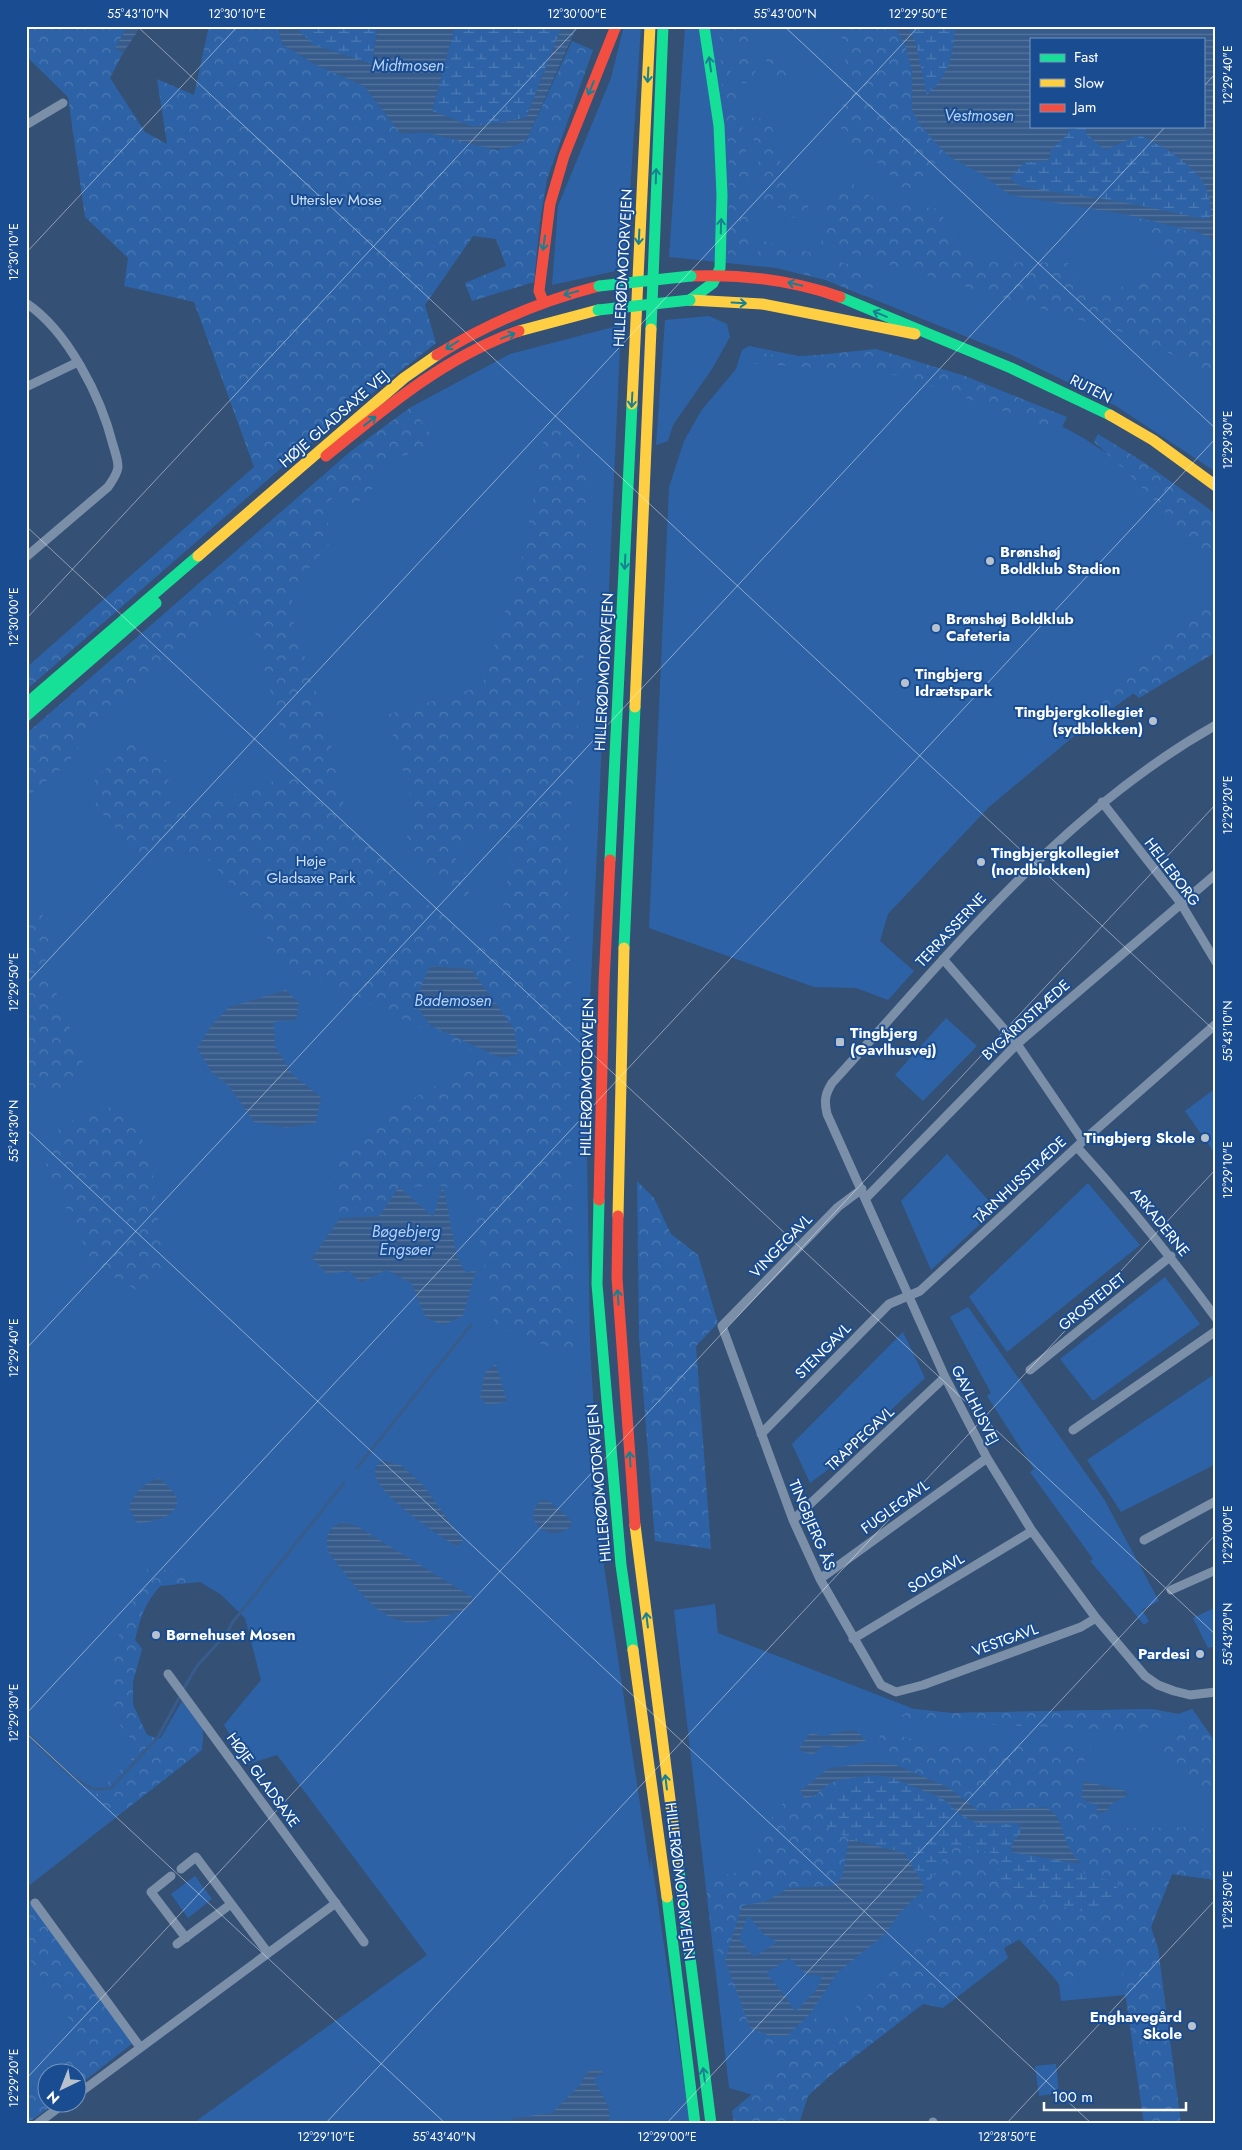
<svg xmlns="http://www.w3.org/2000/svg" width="1242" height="2150" font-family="Jost,sans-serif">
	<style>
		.green { fill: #2d63a6; fill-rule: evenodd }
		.forest { fill: url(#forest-crowns) }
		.wetland { fill: url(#wetland-marsh) }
		.water { fill: url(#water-rules); fill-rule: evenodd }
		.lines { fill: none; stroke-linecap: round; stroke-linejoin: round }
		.stream { stroke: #375c8c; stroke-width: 3 }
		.street { stroke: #7b90a8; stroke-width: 9 }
		.fast { stroke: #16e098; stroke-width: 11 }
		.slow { stroke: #ffcf43; stroke-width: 11 }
		.jam { stroke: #f24e42; stroke-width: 11 }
		.fast-bridge { stroke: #16e098; stroke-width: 11 }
		.oneway { stroke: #188093 }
		.ticks { fill: none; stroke: #fff; stroke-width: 1; stroke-opacity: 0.45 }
		.poi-dot { fill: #b8c2cf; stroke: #194c90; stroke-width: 2 }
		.labels { text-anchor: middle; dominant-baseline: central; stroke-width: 4; stroke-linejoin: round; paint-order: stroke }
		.park-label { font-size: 15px; fill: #cde1fb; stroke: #194c90 }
		.street-label { font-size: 15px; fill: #fff; stroke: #194c90 }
		.poi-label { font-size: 15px; font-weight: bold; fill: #fff; stroke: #194c90; text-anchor: start }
		.water-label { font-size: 16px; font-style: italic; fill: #b3d1f6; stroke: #194c90 }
		.neatline { fill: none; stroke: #fff; stroke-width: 2 }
		.ticks-label { font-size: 12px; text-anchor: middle; fill: #fff }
	</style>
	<defs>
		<pattern id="forest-crowns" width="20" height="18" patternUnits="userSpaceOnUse" patternTransform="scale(1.25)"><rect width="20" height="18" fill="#2d63a6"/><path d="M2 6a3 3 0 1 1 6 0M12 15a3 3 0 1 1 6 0" fill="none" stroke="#4c7ab3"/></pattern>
		<pattern id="wetland-marsh" width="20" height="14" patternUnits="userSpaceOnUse" patternTransform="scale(1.25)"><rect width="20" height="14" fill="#2d63a6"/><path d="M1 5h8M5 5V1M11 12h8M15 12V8" fill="none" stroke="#4c7ab3"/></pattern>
		<pattern id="water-rules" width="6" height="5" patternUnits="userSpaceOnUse" patternTransform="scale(1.25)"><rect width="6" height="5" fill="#375c8c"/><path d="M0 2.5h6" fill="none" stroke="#55749d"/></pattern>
	</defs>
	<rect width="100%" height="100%" fill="#345075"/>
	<!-- green -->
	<path class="green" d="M624 26H641L625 269 552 285 558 206 611 78Z
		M685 26H1216V472L1116 406 1014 356 826 280 776 268 669 257ZM1031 39H1203V126H1031Z
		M709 316 727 324 730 337 712 369 673 425 668 441 656 445 665 320Z
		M621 325 586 1090 590 1343 602 1553 650 1870 651 1856 690 2124H192L427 1955 277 1755 248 1764 224 1725 261 1680 245 1618 220 1594 200 1582 160 1586C144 1605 141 1616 135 1640L142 1649 133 1681V1705L147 1735 160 1739 182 1701 203 1729 202 1750 26 1888V734L350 452 411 407 510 354Z
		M749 346 799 356 835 354 1058 424 1085 439 1127 467 1216 555V645L1134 693 1073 737 989 807 888 914 880 941 914 971 888 1000 856 988 814 987 649 928 669 487 684 441 701 411 736 369 742 350Z
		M946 1018 977 1046 923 1101 895 1075Z
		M1216 1088V1155L1185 1111Z
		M947 1154 996 1209 931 1270 901 1201Z
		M1088 1183 1140 1245 1007 1352 969 1297Z
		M1165 1277 1200 1324 1093 1401 1060 1359Z
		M968 1307 1104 1499 1159 1601 1142 1610 1149 1621 1144 1625 1090 1561 1093 1559 1030 1472 1034 1469 987 1396 991 1393 950 1317Z
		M903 1332 925 1378 825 1472 810 1483 792 1444Z
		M1216 1373V1464L1121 1512 1087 1460Z
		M715 1604 718 1633 914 1709 951 1713 1151 1709 1178 1714 1192 1709 1216 1743V1880L1172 1874 1151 1927 1169 2032 1125 1995 1061 2001 1059 1983 1015 1935 817 2044 756 2096 729 2088 674 1610Z
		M1216 1607V1646L1208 1648 1193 1618Z
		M195 1876 212 1899 188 1918 171 1894Z
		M26 1954 88 2046 53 2072H48L47 2077 26 2093Z
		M1056 2064 1059 2093 1039 2096 1035 2066Z"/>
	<!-- forest -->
	<path class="forest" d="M26 26H128L115 48 123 53 110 78 145 132 167 144 157 79 194 95 209 26H277L283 45 317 65 364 86 401 134 425 132 497 150 527 139 572 41 593 50 547 179 540 221 534 282 472 301 465 283 506 266 496 239 473 236 425 305 436 343 318 436 26 690V668L254 467 194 302 124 286 128 258 85 217 68 97 26 56Z
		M719 26H721C736 103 760 180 748 258L728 256 729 152 723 99Z
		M731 26H746L758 83H742Z
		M837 26H895C908 45 911 66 912 88 912 95 911 104 913 111 918 129 936 143 948 156L931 166 926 191 910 195 881 165 846 146 841 129 846 49Z
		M766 58 795 65 796 78 770 82Z
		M749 117 770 120 784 174 808 194V207L798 217 788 218 772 202 763 208 762 179Z
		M849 181 874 199 938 209 971 262 1069 263 1085 290 1100 297 1152 273 1164 250 1128 215 1209 237 1216 243V374L1122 332 821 245 825 208Z
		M760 240 824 256 819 262 757 259Z
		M837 261 876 273 874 286 864 296 826 280 790 271H820Z
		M876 349 965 376 1067 417 1060 431 918 381 886 373 749 363 750 351 790 358Z
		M411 407 439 446 379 462 375 486 356 504 335 496 321 507 334 538 293 588 291 614 328 730 345 811 391 858 399 885 411 899 437 908 456 928 459 943 470 950 481 948 500 926 514 840 480 825 451 852 472 882 464 907 406 841 414 807 387 715 482 686 524 551 546 428 563 432 582 458 588 477V604L567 856 572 1024 570 1114 575 1357 495 1326 472 1194 443 1186 399 1187 379 1216 340 1218 334 1162 393 1110 486 1057 302 974 278 957 246 901 207 858 142 855 97 808 91 784 132 743 167 761 171 816 293 775 251 617 210 621 90 729 69 762 26 798V734L350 452Z
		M1098 434 1145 463 1216 514V566L1126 471 1094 442Z
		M1216 597V652L1139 698 1133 693 1073 737 1065 722 1082 712 1150 653H1156Z
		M33 909 53 922 45 964 88 1075 59 1096 26 1089V913Z
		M111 1107 126 1111 150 1154 165 1272 136 1290 93 1264 46 1165 60 1125Z
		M637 1181 654 1198 671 1234 698 1255 718 1323 696 1346 711 1549 655 1541 639 1338Z
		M148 1568 182 1572 200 1581 160 1586C144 1605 140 1617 135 1640L142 1649 133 1681V1705L147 1735 179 1746 203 1729 202 1750 117 1816 93 1797 140 1750 116 1720 111 1677 121 1625Z
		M914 1709 951 1713 1151 1709 1178 1714C1163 1729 1137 1729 1117 1730L924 1722 901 1716Z
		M1192 1709 1216 1743V1806L1162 1753Z
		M879 1729 918 1741 1094 1742 1071 1786 1080 1803 1129 1828 1200 1827 1216 1838V1880L1172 1874 1151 1927 1158 1948 1181 2124H1144L1119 1951 1060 1985 1022 1938 1004 1948 1008 1958 943 2008 923 2004 831 2075 808 2096 799 2124H734L732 2111 785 2066 745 2038 711 1930 705 1878 760 1869 757 1837 787 1798 805 1799 816 1795 825 1786 837 1780 853 1779 836 1791 824 1824 849 1839 842 1877 833 1886 788 1888 766 1901 742 1906 725 1960 787 2036 810 2014 832 2030 939 1927 914 1900 925 1888 952 1845 998 1854V1890L1100 1916 1120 1883 1084 1874 1081 1864 1067 1843 1060 1818 1044 1807 979 1811 948 1787 896 1765 881 1753Z
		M26 1895 133 2043 78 2086V2072H53L87 2046 26 1954Z
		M47 2077 48 2102 56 2103 26 2124V2093Z"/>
	<!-- wetland -->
	<path class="wetland" d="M294 26H378L372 64 313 45Z
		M455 26H562L526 118 473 127 432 111Z
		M908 26H955C954 56 949 74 927 95L915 41Z
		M1067 126H1087L1085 133 1115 146 1139 135C1170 150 1217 176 1210 217L1204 219 1123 202 1028 188 1019 186 1010 178 1025 162 1046 161 1050 151 1069 133Z
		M875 1775 893 1778 943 1799 961 1815 990 1825 1020 1823 1021 1832 1014 1840 1011 1852 1081 1864 1084 1874 1120 1883 1100 1916 998 1890V1854L952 1845 925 1888 905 1853 849 1839 824 1824V1806L836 1791 853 1779Z"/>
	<!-- water -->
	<path class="water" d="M128 26H141L123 53 115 48Z
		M277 26H294L314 45 372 64 378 26H455L432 111 473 127 526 118 562 26H577L527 139C496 162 459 136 425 133 418 132 409 133 401 134L364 86 317 65 283 45Z
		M895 26H908L915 41 927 95C949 75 954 54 955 26H1216V243L1209 237 1194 231 1128 215 1010 195 983 175 948 156 920 125 912 110V71L906 48ZM1031 39H1203V126H1087L1085 133 1105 150 1139 135C1170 149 1217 176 1210 217L1204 219 1123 202 1028 188 1019 186 1010 178 1025 162 1046 161 1051 157 1050 151 1069 133 1067 126H1031Z
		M430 966 471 969 514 1029 518 1055 501 1058 431 1026 414 1003Z
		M286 990 299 1003 296 1020 274 1022 275 1046 293 1075 321 1097 316 1123 287 1128 254 1122 228 1085 212 1073 197 1048 211 1026 229 1007Z
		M443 1186 457 1257 466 1273 476 1270 463 1316 443 1325 426 1318 411 1283 386 1270 361 1283 349 1271 327 1274 312 1258 340 1218 379 1216 399 1187 433 1217Z
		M496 1364 507 1402 487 1405 480 1397 485 1372Z
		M382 1460 401 1465 424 1486 463 1541 457 1547C439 1535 376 1495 375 1473 375 1467 378 1464 382 1460Z
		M160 1478C164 1483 170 1488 174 1493 188 1515 151 1523 137 1523L129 1507C136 1491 143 1483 160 1478Z
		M541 1500H548L570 1519 572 1524C556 1547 517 1523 541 1500Z
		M343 1522 357 1526 472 1597V1603C465 1612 452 1614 441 1618 383 1638 361 1591 328 1552 325 1536 328 1527 343 1522Z
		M849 1730 858 1732 866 1741 842 1748 823 1745 813 1755 798 1750 810 1733 824 1736Z
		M875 1762 896 1765 948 1787 979 1811 1045 1807C1062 1815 1060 1828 1067 1843 1070 1851 1076 1857 1081 1864L1010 1852 1014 1840 1021 1832 1019 1823H977L961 1815 943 1799 893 1778 875 1775 837 1780 825 1786 816 1795 805 1799 800 1791 829 1768Z
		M1084 1781 1126 1791 1128 1795 1111 1804 1106 1812 1097 1814V1805L1087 1802 1081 1796Z
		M849 1839 905 1853 925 1888 899 1914 885 1934 837 1973 810 2014 787 2036H770L750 2028 725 1960 742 1906 766 1901 788 1888 833 1886 842 1877ZM748 1915 763 1934 777 1942 754 1957 739 1939ZM789 1958 806 1974 822 1976 817 1989 795 2012 786 1997 766 1973Z
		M599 2069 604 2074 597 2075 594 2081C602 2095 612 2106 609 2124H510L513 2118 552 2113 580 2085 587 2072Z"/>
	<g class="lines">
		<!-- stream -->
		<path class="stream" d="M357 1468 471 1325
			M184 1688 197 1666 227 1633 232 1623 344 1483
			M26 1730C37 1745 77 1785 95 1789 99 1790 106 1788 111 1788L158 1737 179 1698"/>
		<!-- street -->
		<path class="street" d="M26 125 63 103
			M26 303C68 331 101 397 113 445 115 452 118 460 118 467 117 475 112 481 108 487L26 557
			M26 387 78 362
			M1216 725C1060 813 951 953 832 1083 825 1094 824 1101 827 1114L945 1377 987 1458 1032 1531 1096 1618 1145 1676 1158 1685 1174 1691 1190 1695 1216 1692
			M1102 802 1180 902 1216 962
			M943 959 1017 1044 1083 1141
			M1077 1147C1127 1202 1172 1258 1216 1318
			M862 1189 838 1207 722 1326 793 1520 820 1579 881 1685 896 1692 923 1685 1081 1627 1096 1618
			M866 1198 1017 1044 1216 874
			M1030 1370 1171 1256
			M1073 1430 1216 1331
			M761 1434 889 1304 920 1291 1083 1141 1216 1024
			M793 1520 945 1377
			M1144 1540 1216 1501
			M820 1579 987 1458
			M1171 1590 1216 1570
			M853 1639 1032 1531
			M168 1674 364 1942
			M181 1869 196 1857 268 1953
			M171 1876 151 1892 186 1938
			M35 1903 140 2047
			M177 1944 231 1904
			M78 2094 336 1903
			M933 2122V2124
			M37 2124 66 2102"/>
		<!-- fast -->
		<path class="fast" d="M840 297 1011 368 1110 415
			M690 300 713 283 720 268 722 195 719 126 704 26
			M651 329 663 26
			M26 704 198 556
			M26 716 156 603
			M610 860 632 404
			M624 948 635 707
			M599 1200 597 1284 621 1565 633 1650
			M678 1862 711 2124
			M667 1897 695 2124"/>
		<!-- slow -->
		<path class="slow" d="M690 300 762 304 915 334
			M519 331 598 310
			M632 404 650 26
			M1110 415 1153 440 1216 486
			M198 556 404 378 437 355
			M635 707 651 329
			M618 1216 624 948
			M635 1525 678 1862
			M633 1650 667 1897"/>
		<!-- jam -->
		<path class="jam" d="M691 276C743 274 792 280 840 297
			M543 301 539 291 550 204 564 156 616 26
			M437 355C488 323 541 301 599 286
			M326 456C385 408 446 356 519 331
			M599 1200 604 983 610 860
			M618 1216 617 1278 635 1525"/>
		<!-- fast-bridge -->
		<path class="fast-bridge" d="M599 286 691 276
			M598 310 690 300"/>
	</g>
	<!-- one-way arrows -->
	<defs><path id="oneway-shaft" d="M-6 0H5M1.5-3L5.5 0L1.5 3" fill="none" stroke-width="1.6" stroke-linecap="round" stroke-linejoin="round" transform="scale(1.25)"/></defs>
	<g class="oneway">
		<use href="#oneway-shaft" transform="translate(710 64) rotate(-98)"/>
		<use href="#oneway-shaft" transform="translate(648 75) rotate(93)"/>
		<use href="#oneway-shaft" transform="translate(591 88) rotate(112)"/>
		<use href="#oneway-shaft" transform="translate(656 176) rotate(-88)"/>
		<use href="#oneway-shaft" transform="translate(721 226) rotate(-88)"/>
		<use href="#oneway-shaft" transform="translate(639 237) rotate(93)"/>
		<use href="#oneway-shaft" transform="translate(544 243) rotate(98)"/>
		<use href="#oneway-shaft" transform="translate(795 284) rotate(-167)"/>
		<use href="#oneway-shaft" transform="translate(571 293) rotate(165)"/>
		<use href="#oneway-shaft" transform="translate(739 303) rotate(3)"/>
		<use href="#oneway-shaft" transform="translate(880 314) rotate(-157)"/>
		<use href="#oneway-shaft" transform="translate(508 336) rotate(-21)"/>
		<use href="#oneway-shaft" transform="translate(452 345) rotate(148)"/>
		<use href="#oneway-shaft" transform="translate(632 400) rotate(93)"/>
		<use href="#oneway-shaft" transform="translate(370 421) rotate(-38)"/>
		<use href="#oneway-shaft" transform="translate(625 562) rotate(93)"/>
		<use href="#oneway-shaft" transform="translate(618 1297) rotate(-94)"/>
		<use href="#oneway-shaft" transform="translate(630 1459) rotate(-94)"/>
		<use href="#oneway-shaft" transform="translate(647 1620) rotate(-97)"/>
		<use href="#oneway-shaft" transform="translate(666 1782) rotate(-97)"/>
		<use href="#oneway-shaft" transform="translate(704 2075) rotate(-98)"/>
	</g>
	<!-- ticks -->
	<path class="ticks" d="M137 26 1216 1032M784 26 1216 429M1203 87 1216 73M26 253 238 26M26 526 1216 1635M26 619 579 26M26 984 919 26M26 1129 1092 2124M26 1349 1166 126M26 1714 1216 438M26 1733 446 2124M26 2079 1216 804M325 2124 1216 1169M666 2124 1216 1534M1006 2124 1216 1899"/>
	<!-- markers -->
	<g class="poi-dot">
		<circle cx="990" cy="561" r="5"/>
		<circle cx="936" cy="628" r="5"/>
		<circle cx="905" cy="683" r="5"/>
		<circle cx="1153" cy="721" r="5"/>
		<circle cx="981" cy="862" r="5"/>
		<rect x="835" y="1037" width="10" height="10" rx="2.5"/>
		<circle cx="1205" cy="1138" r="5"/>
		<circle cx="156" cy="1635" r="5"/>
		<circle cx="1200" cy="1654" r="5"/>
		<circle cx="1192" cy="2026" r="5"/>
	</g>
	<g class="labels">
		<!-- park labels -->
		<g class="park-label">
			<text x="336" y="200">Utterslev Mose</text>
			<text x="311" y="861">Høje<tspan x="311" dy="17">Gladsaxe Park</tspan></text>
		</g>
		<!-- street labels -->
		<g class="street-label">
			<text transform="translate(623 268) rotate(-87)">HILLERØDMOTORVEJEN</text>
			<text transform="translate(1091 389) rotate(27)">RUTEN</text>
			<text transform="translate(334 419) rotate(-41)">HØJE GLADSAXE VEJ</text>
			<text transform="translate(604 672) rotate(-87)">HILLERØDMOTORVEJEN</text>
			<text transform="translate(1172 872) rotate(53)">HELLEBORG</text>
			<text transform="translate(951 930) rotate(-47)">TERRASSERNE</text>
			<text transform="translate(1026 1020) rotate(-42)">BYGÅRDSTRÆDE</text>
			<text transform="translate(587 1077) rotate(-89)">HILLERØDMOTORVEJEN</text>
			<text transform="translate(1020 1180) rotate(-43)">TÅRNHUSSTRÆDE</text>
			<text transform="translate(1160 1222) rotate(51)">ARKADERNE</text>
			<text transform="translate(781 1246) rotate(-46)">VINGEGAVL</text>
			<text transform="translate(1092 1302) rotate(-39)">GROSTEDET</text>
			<text transform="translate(823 1351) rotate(-45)">STENGAVL</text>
			<text transform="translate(975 1405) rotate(63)">GAVLHUSVEJ</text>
			<text transform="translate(860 1439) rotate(-43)">TRAPPEGAVL</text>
			<text transform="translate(599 1483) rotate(-95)">HILLERØDMOTORVEJEN</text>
			<text transform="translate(895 1507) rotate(-36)">FUGLEGAVL</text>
			<text transform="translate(812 1525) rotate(67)">TINGBJERG ÅS</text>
			<text transform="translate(936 1573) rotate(-31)">SOLGAVL</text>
			<text transform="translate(1005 1640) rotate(-20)">VESTGAVL</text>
			<text transform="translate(263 1780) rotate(54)">HØJE GLADSAXE</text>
			<text transform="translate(680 1881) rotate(83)">HILLERØDMOTORVEJEN</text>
		</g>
		<!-- poi labels -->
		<g class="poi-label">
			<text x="1000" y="552">Brønshøj<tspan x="1000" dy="17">Boldklub Stadion</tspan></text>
			<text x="946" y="619">Brønshøj Boldklub<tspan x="946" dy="17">Cafeteria</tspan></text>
			<text x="915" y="674">Tingbjerg<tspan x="915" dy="17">Idrætspark</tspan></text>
			<text x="1143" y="712" text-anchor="end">Tingbjergkollegiet<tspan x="1143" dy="17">(sydblokken)</tspan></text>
			<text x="991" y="853">Tingbjergkollegiet<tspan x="991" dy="17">(nordblokken)</tspan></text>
			<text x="850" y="1033">Tingbjerg<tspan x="850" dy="17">(Gavlhusvej)</tspan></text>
			<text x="1195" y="1138" text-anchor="end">Tingbjerg Skole</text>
			<text x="166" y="1635">Børnehuset Mosen</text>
			<text x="1190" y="1654" text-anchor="end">Pardesi</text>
			<text x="1182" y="2017" text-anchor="end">Enghavegård<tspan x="1182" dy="17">Skole</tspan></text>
		</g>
		<!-- water labels -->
		<g class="water-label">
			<text x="408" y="65">Midtmosen</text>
			<text x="979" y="115">Vestmosen</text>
			<text x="453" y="1000">Bademosen</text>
			<text x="406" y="1231">Bøgebjerg<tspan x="406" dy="18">Engsøer</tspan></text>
		</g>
	</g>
	<!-- border -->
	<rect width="1242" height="2150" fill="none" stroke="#194c90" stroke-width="55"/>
	<!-- legend -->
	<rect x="1030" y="38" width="175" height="90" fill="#194c90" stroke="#7594bc"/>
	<rect x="1040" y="54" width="25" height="8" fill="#16e098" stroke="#7594bc"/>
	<text x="1074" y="62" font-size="15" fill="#ffffff">Fast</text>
	<rect x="1040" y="79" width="25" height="8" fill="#ffcf43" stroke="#7594bc"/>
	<text x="1074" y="88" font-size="15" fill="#ffffff">Slow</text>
	<rect x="1040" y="104" width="25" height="8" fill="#f24e42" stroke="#7594bc"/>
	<text x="1074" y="112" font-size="15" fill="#ffffff">Jam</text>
	<!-- north arrow -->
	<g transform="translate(62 2088) rotate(223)"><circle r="24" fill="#194c90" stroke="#7594bc"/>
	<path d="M0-4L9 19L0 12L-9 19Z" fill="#b8c2cf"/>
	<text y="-8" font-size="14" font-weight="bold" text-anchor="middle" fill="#ffffff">N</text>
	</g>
	<!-- scale -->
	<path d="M1044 2102v8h142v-8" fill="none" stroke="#ffffff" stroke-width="2.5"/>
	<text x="1052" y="2102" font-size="15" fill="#ffffff" stroke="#194c90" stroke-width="4" paint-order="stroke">100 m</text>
	<rect x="28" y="28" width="1186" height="2094" class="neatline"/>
	<g class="ticks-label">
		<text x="138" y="18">55°43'10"N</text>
		<text x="237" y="18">12°30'10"E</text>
		<text x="577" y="18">12°30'00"E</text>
		<text x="785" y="18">55°43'00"N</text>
		<text x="918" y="18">12°29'50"E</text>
		<text transform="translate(1228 75) rotate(-90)" y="4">12°29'40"E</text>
		<text transform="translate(14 252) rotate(-90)" y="4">12°30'10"E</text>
		<text transform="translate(1228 440) rotate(-90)" y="4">12°29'30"E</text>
		<text transform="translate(14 617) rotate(-90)" y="4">12°30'00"E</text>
		<text transform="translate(1228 805) rotate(-90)" y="4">12°29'20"E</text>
		<text transform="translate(14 982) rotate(-90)" y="4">12°29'50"E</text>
		<text transform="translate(1228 1031) rotate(-90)" y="4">55°43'10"N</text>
		<text transform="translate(14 1131) rotate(-90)" y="4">55°43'30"N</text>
		<text transform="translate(1228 1170) rotate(-90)" y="4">12°29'10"E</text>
		<text transform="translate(14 1348) rotate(-90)" y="4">12°29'40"E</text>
		<text transform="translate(1228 1535) rotate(-90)" y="4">12°29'00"E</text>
		<text transform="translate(1228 1634) rotate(-90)" y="4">55°43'20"N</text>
		<text transform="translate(14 1713) rotate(-90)" y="4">12°29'30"E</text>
		<text transform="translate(1228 1900) rotate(-90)" y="4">12°28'50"E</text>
		<text transform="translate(14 2078) rotate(-90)" y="4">12°29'20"E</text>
		<text x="326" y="2141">12°29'10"E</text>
		<text x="444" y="2141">55°43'40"N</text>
		<text x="667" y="2141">12°29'00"E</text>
		<text x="1007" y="2141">12°28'50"E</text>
	</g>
</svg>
